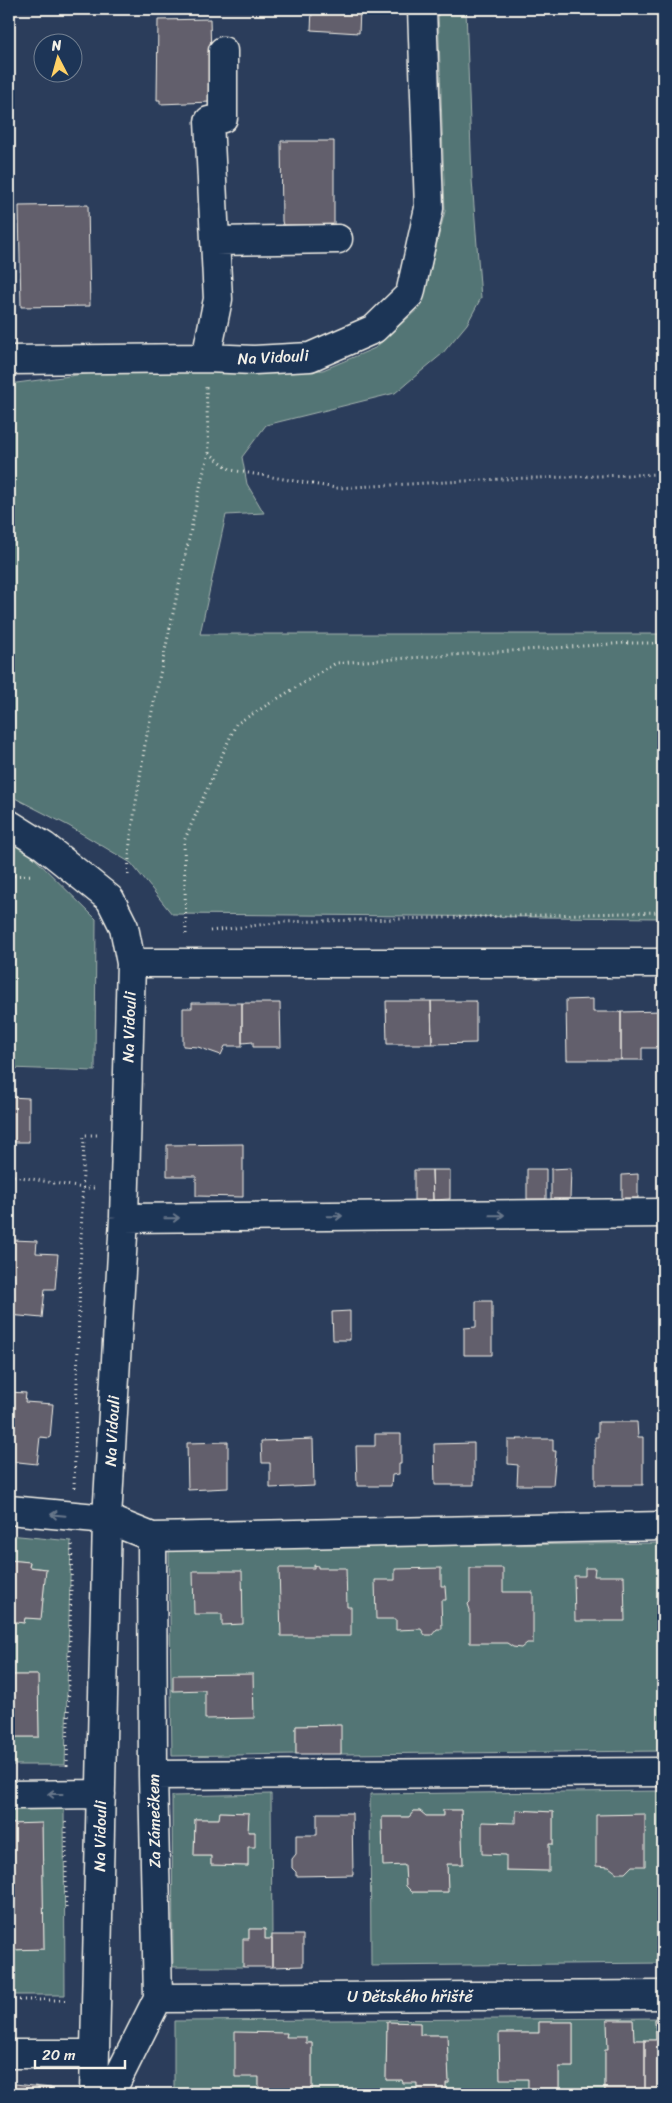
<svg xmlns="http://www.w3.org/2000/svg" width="672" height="2103" font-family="Sriracha,sans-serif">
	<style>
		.green { fill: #537575; stroke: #a4b3ae; fill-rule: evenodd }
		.building { fill: #625f6c; stroke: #f4f1e8 }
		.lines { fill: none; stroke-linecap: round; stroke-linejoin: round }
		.minor-casing { stroke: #f4f1e8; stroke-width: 31 }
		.path { stroke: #f4f1e8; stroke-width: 3; stroke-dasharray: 1 4; stroke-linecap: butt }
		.minor { stroke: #1d3557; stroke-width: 28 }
		.oneway { stroke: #68778a }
		.labels { text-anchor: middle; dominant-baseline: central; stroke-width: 5; stroke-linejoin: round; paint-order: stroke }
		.street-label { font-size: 16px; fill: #f4f1e8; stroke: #1d3557 }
	</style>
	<rect width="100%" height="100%" fill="#2b3d5b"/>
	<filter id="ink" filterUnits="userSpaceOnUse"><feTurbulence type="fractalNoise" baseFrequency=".02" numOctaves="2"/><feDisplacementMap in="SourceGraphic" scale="10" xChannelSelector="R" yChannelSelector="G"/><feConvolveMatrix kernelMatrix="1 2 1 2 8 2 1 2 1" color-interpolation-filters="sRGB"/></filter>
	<g filter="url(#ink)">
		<!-- green -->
		<path class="green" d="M438 9H466L472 180 481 298 467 324 442 354 395 393 266 425 242 457 247 484 264 513 226 515 200 634H663V918L172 914 131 863 69 826 9 795V384L206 358 252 374 323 370 375 348 421 306 445 211Z
			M9 841 21 845 96 919 95 1071 9 1068Z
			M9 1535 71 1541 65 1765H9V1727H13L14 1737H39L38 1675H9V1621L24 1623 25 1618 41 1619 46 1569 29 1567 30 1562 9 1560Z
			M663 1543V1751L341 1754 340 1725 296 1726V1754L172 1756 169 1549Z
			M663 1791V1963L371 1966 370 1794ZM443 1810H461L463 1864H447L448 1892H412L406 1886 405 1865H383L382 1817H409L414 1811H420L426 1816H443ZM516 1810 553 1812V1844H549L548 1871 506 1870C506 1849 514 1831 516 1810Z
			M271 1794 272 1939H265V1929H249V1939L243 1967H173L172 1796ZM220 1812 248 1813V1832H255L248 1847V1866L211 1865V1856H194L195 1819H219Z
			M64 1809 65 1995H9V1950L44 1949 42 1824H9V1810Z
			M663 2018V2019L655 2020 656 2040H634L633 2020H607L608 2049 605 2050V2093L607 2094H534H559V2067H573V2022H539V2033H500V2078L528 2079V2094H446V2083H449L447 2035H420V2023L387 2022 386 2080H402L417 2083V2094H174V2021ZM287 2033 286 2037 312 2043V2092H259V2077Z"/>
		<!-- building -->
		<path class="building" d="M312 9H360L359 33 311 30Z
			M210 19 212 99 211 102 160 104V100H157L158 20Z
			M281 141H334V225H283L282 221Z
			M88 205 90 306 21 307 19 206Z
			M593 999V1012H621V1060H567L566 1000Z
			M386 1001H431L432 1044H387Z
			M431 1001H476V1043L432 1044Z
			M192 1003H242V1046H225L221 1055 198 1047 183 1046V1008H192Z
			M242 1003H280L281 1047H253V1042L242 1043Z
			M663 1011V1048H642V1060H621V1012Z
			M9 1097 29 1098V1142H9Z
			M243 1144V1197L196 1196V1176H167V1145Z
			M571 1168 570 1199H551V1169Z
			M527 1169H546V1199H527Z
			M414 1170H432L433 1200H414Z
			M432 1170H450V1199L433 1200Z
			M638 1174V1198H622V1175Z
			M13 1240 37 1241 36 1253 58 1254 55 1289H45L42 1318 9 1315V1247H12Z
			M476 1301H492V1355H464V1328L476 1327Z
			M350 1311V1340H333L332 1312Z
			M9 1392 26 1393 25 1402 53 1404 50 1438 40 1437 37 1464 9 1461Z
			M598 1422H637L638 1437H643V1485H595V1437H598Z
			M375 1434H401V1464H399V1474L392 1475 391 1486H357L356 1446H375Z
			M313 1439 314 1486 270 1488V1463H262L261 1441Z
			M517 1439H553V1451H556L553 1485H517L518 1465 508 1464V1440H518Z
			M228 1442V1488L188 1490 187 1443Z
			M474 1443V1485H435L434 1444Z
			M9 1560 30 1562 29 1567 46 1569 41 1619 25 1618 24 1623 9 1621Z
			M314 1565 318 1566V1568H346L347 1607H351V1636H281L279 1568H314Z
			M441 1568V1586H445L446 1600H441L442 1629H437L432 1635H425L421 1629 396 1630V1619H376L375 1580H395V1569Z
			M470 1568H503V1592H533V1643H527L521 1648 513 1647 507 1643H470V1610L468 1604 470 1602Z
			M585 1568H595L594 1576H624L625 1621H575L574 1576H585Z
			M193 1571H242L243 1624 222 1625V1614H194Z
			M661 1583H663V1629H661Z
			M253 1674 254 1718 205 1719V1690L173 1691V1675Z
			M9 1675H38L39 1737H13V1727H9Z
			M341 1725V1754H296V1726Z
			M443 1810H461L463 1864H447L448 1892H412L406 1886 405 1865 383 1866 382 1817H409L414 1811H420L426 1816H443Z
			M516 1810 553 1812V1844H549V1871L506 1870V1855L482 1854V1822L516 1823Z
			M220 1812 249 1813 248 1832H255V1847H248V1866L211 1865V1856H194L195 1819H219Z
			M317 1813H352L353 1875 296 1876V1872L292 1868V1859L296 1854V1835H317Z
			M645 1814V1866H632L625 1873H617L609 1867 596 1866V1815Z
			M42 1823 44 1949 9 1950V1824Z
			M249 1929H265V1939H272V1967H243V1939H249Z
			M272 1935H303V1966L272 1967Z
			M655 2019H663V2094H645V2040H656Z
			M607 2020H633L634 2040H645V2094H605V2049H608Z
			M387 2022 420 2023V2035H447L449 2083H446V2094H417V2083H403L402 2080H386Z
			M539 2022H573V2067H559V2094H528V2079H500L499 2033H539Z
			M235 2032 287 2033 286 2037H306V2043H312V2092H259V2077H235Z
			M15 2084 51 2088 50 2094H14Z
			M9 2087 15 2088 14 2094H9Z"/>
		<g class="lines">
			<defs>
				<path id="minor" d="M215 241 338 239
					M206 358 218 299 209 121 223 118V51
					M9 360 206 358 254 360 310 357 374 329 410 294 429 208 422 9
					M9 824 44 846 110 899 124 927 131 963 124 1218 107 1519 94 2094
					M131 963H663
					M124 1218 663 1213
					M9 1510 107 1519 152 1537 663 1526
					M153 1775 663 1772
					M9 1795 101 1794
					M158 1998 663 1995
					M9 2054H94
					M110 2094 158 1998 153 1775 152 1537"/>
			</defs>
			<!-- minor casing -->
			<use href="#minor" class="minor-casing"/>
			<!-- path -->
			<path class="path" d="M209 453 231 470 336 488 501 479 663 474
				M128 875 130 842 145 744 202 478 209 453 206 387
				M9 876 34 875
				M210 931 283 922 663 912
				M186 934 184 841 236 724 336 663 627 643H663
				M9 1175 83 1188H97
				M74 1488 84 1135H97
				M67 1766 72 1545
				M66 1822V1908
				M9 2000H67"/>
			<!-- minor -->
			<use href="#minor" class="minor"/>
		</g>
		<!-- one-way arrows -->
		<defs><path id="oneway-shaft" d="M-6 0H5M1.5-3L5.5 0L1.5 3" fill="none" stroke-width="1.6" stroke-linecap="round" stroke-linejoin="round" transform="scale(1.25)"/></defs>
		<g class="oneway">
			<use href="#oneway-shaft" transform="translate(497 1215) rotate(-1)"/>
			<use href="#oneway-shaft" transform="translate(335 1216) rotate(-1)"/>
			<use href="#oneway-shaft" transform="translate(172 1218) rotate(-1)"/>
			<use href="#oneway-shaft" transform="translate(58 1515) rotate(-175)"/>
			<use href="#oneway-shaft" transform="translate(55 1794) rotate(180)"/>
		</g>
	</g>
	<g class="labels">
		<!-- street labels -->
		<g class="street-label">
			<text transform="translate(273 357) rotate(-3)">Na Vidouli</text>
			<text transform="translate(129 1027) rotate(-88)">Na Vidouli</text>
			<text transform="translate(112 1431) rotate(-87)">Na Vidouli</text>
			<text transform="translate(154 1821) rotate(-91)">Za Zámečkem</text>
			<text transform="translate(100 1836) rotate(-89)">Na Vidouli</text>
			<text x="410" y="1996">U Dětského hřiště</text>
		</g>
	</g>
	<!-- margin -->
	<rect width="672" height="2103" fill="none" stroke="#1d3557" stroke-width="30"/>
	<rect x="15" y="15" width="642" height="2073" fill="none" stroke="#f4f1e8" stroke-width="2" filter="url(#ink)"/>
	<!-- north arrow -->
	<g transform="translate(58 58) rotate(354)"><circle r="24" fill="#1d3557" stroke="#738091"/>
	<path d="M0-4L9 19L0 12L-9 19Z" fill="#ffd166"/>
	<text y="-8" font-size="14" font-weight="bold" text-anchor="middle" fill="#f4f1e8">N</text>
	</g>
	<!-- scale -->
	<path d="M35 2060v8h90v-8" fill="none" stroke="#f4f1e8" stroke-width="2.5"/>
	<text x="42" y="2060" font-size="15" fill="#f4f1e8" stroke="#1d3557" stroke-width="4" paint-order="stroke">20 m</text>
</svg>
